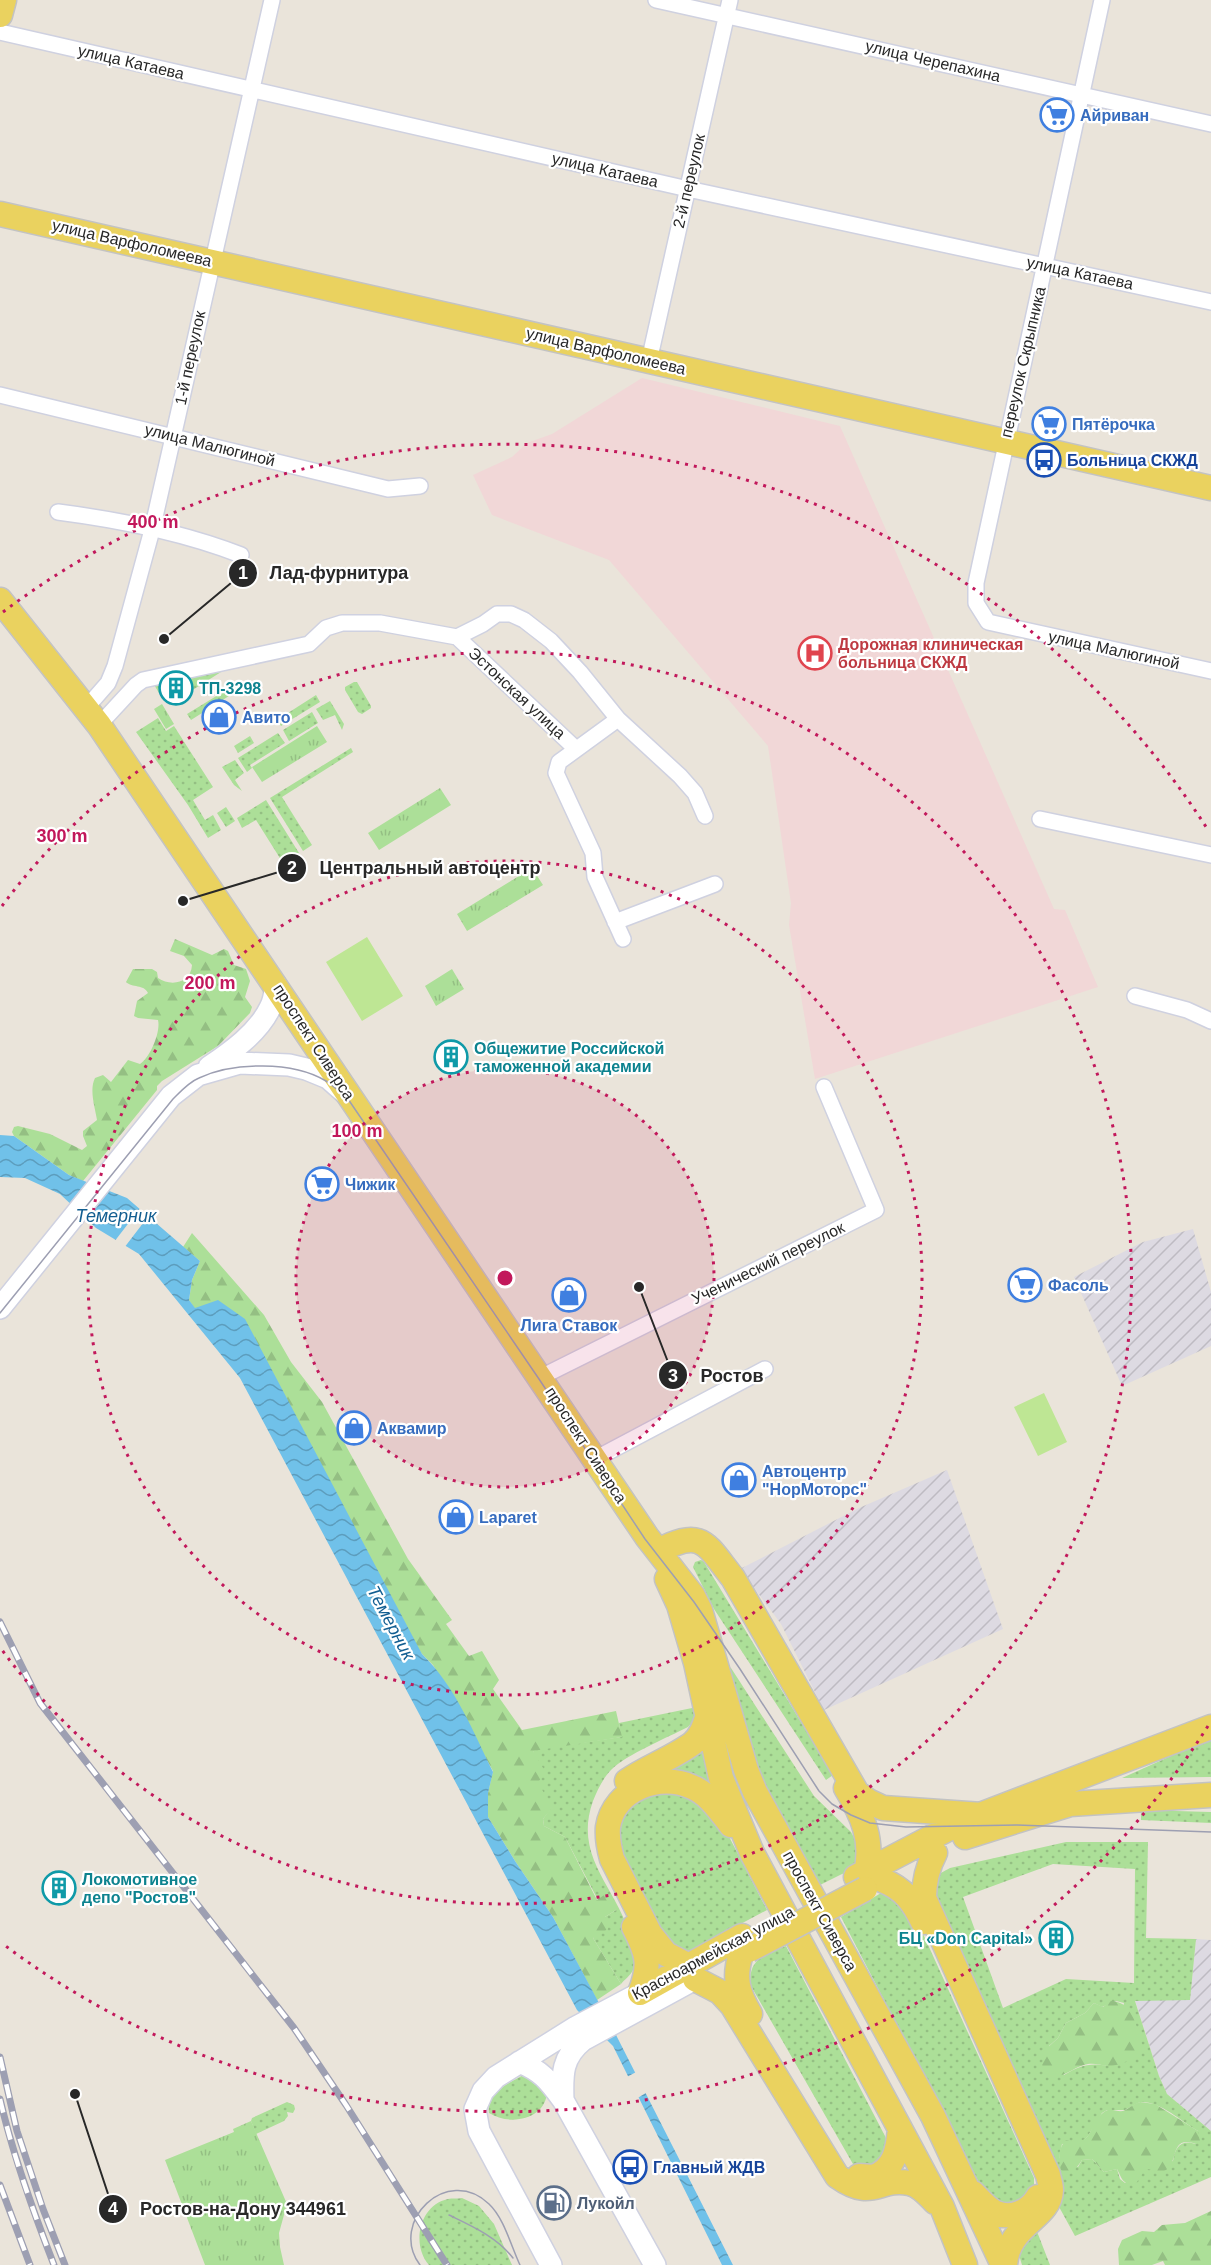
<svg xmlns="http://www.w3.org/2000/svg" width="1211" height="2265" font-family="Helvetica,sans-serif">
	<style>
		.industrial { fill: url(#industrial-furrows) }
		.medical { fill: #f1d7d7 }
		.grass { fill: url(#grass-dots); fill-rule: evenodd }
		.forest { fill: url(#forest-firs) }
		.park { fill: url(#park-tufts) }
		.pitch { fill: #bee694 }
		.water { fill: url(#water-waves) }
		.pier { fill: #eae4da }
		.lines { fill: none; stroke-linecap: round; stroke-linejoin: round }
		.street-casing { stroke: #cfd1e0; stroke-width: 18 }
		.secondary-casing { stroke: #cfd1e0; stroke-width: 24 }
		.primary-casing { stroke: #c3c3c3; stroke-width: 27 }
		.street { stroke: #fff; stroke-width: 15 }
		.secondary { stroke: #fff; stroke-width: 21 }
		.primary { stroke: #ead25f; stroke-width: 24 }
		.tram { stroke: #9d9fb2; stroke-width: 1.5 }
		.rail-casing { stroke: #9d9fb2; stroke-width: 7 }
		.rail { stroke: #fff; stroke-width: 4.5; stroke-dasharray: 14; stroke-linecap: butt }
		.primary-bridge-casing { stroke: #c3c3c3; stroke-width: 27; stroke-linecap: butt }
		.primary-bridge { stroke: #ead25f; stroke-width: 24 }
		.ring { fill: none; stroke: #c2185b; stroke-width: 3; stroke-dasharray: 3 6 }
		.labels { text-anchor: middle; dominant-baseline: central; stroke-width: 4.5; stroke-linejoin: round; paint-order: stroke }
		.street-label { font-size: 16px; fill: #282828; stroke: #fff }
		.shop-label { font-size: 16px; font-weight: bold; fill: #366cbe; stroke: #fff; text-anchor: start }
		.transit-label { font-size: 16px; font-weight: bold; fill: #164399; stroke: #fff; text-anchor: start }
		.health-label { font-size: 16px; font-weight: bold; fill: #be3a42; stroke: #fff; text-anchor: start }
		.culture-label { font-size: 16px; font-weight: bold; fill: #0d838f; stroke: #fff; text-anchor: start }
		.service-label { font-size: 16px; font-weight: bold; fill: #4e5e75; stroke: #fff; text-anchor: start }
		.water-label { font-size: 18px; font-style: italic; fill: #125e91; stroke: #fff }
		.centre { fill: #c2185b; stroke: #fff; stroke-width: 3 }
		.ring-label { font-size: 18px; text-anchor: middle; font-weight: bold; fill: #c2185b; stroke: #fff; stroke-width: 4.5; stroke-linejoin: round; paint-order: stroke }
		.leader { fill: none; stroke: #282828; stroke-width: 2 }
		.callout-dot { fill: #282828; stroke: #fff; stroke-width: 2 }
		.mark-label { font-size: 18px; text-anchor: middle; font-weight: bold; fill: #fff }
		.callout-label { font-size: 18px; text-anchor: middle; font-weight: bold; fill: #282828; stroke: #fff; stroke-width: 4.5; stroke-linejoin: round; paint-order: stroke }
	</style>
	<defs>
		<pattern id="industrial-furrows" width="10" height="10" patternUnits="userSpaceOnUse" patternTransform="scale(1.5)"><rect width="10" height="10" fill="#dddae2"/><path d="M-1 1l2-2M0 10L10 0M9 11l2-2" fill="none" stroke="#bebbc2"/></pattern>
		<pattern id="grass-dots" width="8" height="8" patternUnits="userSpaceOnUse" patternTransform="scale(1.5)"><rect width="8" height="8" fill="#acdf98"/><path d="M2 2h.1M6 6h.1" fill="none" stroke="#94bf83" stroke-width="1.8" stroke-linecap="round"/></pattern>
		<pattern id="forest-firs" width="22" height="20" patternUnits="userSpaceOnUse" patternTransform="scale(1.5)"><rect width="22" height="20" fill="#acdf98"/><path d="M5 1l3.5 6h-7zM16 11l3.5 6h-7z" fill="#94bf83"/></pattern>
		<pattern id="park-tufts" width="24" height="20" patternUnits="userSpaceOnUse" patternTransform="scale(1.5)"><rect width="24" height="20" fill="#acdf98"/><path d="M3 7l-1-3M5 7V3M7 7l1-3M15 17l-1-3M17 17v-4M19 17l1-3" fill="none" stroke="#94bf83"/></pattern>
		<pattern id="water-waves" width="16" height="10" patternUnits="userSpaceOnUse" patternTransform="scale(1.5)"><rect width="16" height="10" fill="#70c1e9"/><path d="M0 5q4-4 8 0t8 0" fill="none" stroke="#5c9dbd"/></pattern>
	</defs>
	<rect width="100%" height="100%" fill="#eae4da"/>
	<!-- industrial -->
	<path class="industrial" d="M1193 1229 1211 1292V1346L1122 1386 1074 1277 1143 1242Z
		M947 1470 1003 1629 824 1710 781 1624 740 1569 859 1508Z
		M1196 1939 1211 1940V2131L1167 2094 1159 2076 1135 2000H1190Z"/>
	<!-- medical -->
	<path class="medical" d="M642 378 840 426 1054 909 1065 910 1098 987 815 1079 789 925 791 903 768 746 609 560 492 515 473 475 512 457 527 443 552 434Z"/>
	<!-- grass -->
	<path class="grass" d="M221 672 188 693 180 678 159 693 153 683Z
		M354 682H357L371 706V708L362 714 358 712 345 690V687Z
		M236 684 240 689 191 720 187 714Z
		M316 695 320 702 281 726 277 720Z
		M330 701 344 724 342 730 335 715 323 720 316 709Z
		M312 712 318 723 289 741 283 730Z
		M158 718 166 731 174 726 213 787 193 800 205 820 213 815 221 830 208 838 188 805 136 732Z
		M278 733 285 743 250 765 252 768 247 772 238 758Z
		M250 736 254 743 238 753 234 746Z
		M351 748 353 752 282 797 312 845 303 851 270 798Z
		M235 760 244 773 235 780 242 791 234 785 222 767Z
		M266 800 299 853 283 863 256 820 242 828 237 818Z
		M226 807 235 821 226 827 217 813Z
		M701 1560 704 1562 833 1775 826 1780 714 1609 693 1567 695 1562Z
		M727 1666 731 1668 814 1796 851 1832 861 1851 860 1865 820 1885 760 1786Z
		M697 1707 694 1720 688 1727C667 1738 627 1754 611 1770 603 1778 597 1791 593 1801 571 1862 625 1893 632 1947 633 1954 636 1964 633 1970 631 1975 624 1980 621 1984L593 1938 605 1917 616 1910 598 1900 565 1837 544 1826 543 1819 551 1808 537 1782 533 1750 621 1737 619 1723Z
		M1211 1738V1777L1122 1778Z
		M704 1747 718 1792 700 1780 668 1768Z
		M650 1789 688 1793 723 1825 767 1910 690 1951 678 1949 661 1938 615 1839 620 1816Z
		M1141 1810 1211 1812V1823L1141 1820Z
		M1066 1842H1148L1146 1938 1196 1939 1190 2000 1135 2001 1159 2076 1167 2094 1211 2131V2177L1075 2236 1058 2205 933 1897 939 1874 950 1868ZM1053 1864 1135 1869 1134 1983 1066 1979 1003 2008 963 1897ZM1116 2001 1124 2003 1108 2066C1090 2062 1079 2066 1064 2075L1049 2046 1058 2038 1066 2023 1085 2013 1094 2003 1102 2007ZM1140 2102C1160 2101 1181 2121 1198 2131L1196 2144C1182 2139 1175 2146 1173 2161L1145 2168 1125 2183 1120 2179 1117 2169 1104 2172 1092 2159 1082 2160 1078 2167 1059 2158 1062 2144 1082 2142 1088 2136 1102 2113 1107 2110H1125Z
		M886 1890 909 1903 1034 2178V2192L1024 2206 989 2202 841 1917Z
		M786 1946 885 2136 889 2149 882 2163 861 2168 853 2164 751 1986C747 1959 765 1955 786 1946Z
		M527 2073 547 2088C549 2119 511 2127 489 2113 486 2091 510 2083 527 2073Z
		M287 2102 294 2105 295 2109 293 2113 287 2112 288 2116 284 2121 256 2134 251 2121 252 2118Z
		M462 2198 479 2206 494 2224 512 2265H429C411 2245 419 2205 448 2199 452 2198 458 2199 462 2198Z
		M1036 2229 1050 2265H1022L1019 2255 1025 2236Z"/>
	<!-- forest -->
	<path class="forest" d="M175 939 212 955 224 949 228 951 234 965 246 969 250 981 245 997 252 1007 250 1013 218 1046 162 1081 157 1086V1090L83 1181 69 1175 14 1136 12 1132 14 1127 18 1126 50 1134 82 1150 87 1146 83 1136V1131L97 1120C95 1107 89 1090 95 1078L103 1075 111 1082 128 1060 140 1064C150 1058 161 1032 158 1020L138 1018 134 1016 137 1001 148 993C144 984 132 988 126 982L133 969H152L157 972 158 978C171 987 191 983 192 965L184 956 170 951Z
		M192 1233 264 1315 291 1362 322 1402 408 1559 452 1620 446 1624 469 1656 482 1651 499 1680 493 1689 522 1730 616 1711 622 1737 533 1751 546 1773 538 1782 552 1808 543 1819 544 1826 565 1837 597 1900 607 1893 616 1910 605 1917 608 1929 593 1938 621 1984 597 2000 553 1917 515 1861 488 1817V1793L493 1771 433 1665 422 1654 189 1300 192 1280 200 1261 183 1247Z
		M1111 2001C1134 2002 1136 2026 1142 2045 1136 2058 1123 2066 1107 2066 1100 2065 1095 2063 1088 2064 1071 2066 1056 2089 1042 2065L1045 2050 1058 2038 1066 2023 1085 2013 1094 2003 1103 2007Z
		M1140 2102 1155 2104 1198 2131 1200 2141 1196 2144C1168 2134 1180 2165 1164 2171 1158 2174 1152 2168 1145 2169L1137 2182 1132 2185C1121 2182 1122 2178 1117 2169L1104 2172 1092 2159 1082 2160C1077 2168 1070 2176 1061 2170 1058 2160 1058 2148 1066 2140 1096 2147 1086 2125 1104 2112 1110 2107 1116 2112 1123 2111 1129 2109 1133 2104 1140 2102Z
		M1211 2211V2265H1165L1163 2261 1152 2265H1119L1118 2249 1122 2240 1142 2231 1154 2232 1162 2225 1185 2223Z"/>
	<!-- park -->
	<path class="park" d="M162 704 174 724 166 729 154 709Z
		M317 726 327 742 262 782 252 767Z
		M440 788 451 805 379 850 368 833Z
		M532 868 543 885 467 931 457 914Z
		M452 969 464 989 436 1006 425 986Z
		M251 2121 287 2204 279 2233 280 2247 284 2265H205L165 2160 234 2132 233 2129Z"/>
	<!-- pitch -->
	<path class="pitch" d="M367 937 403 996 362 1021 326 962Z
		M1044 1393 1067 1442 1038 1456 1014 1407Z"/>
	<!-- water -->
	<path class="water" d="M0 1135 14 1136 69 1175 127 1198 200 1261 192 1280 189 1300 195 1308 218 1300 245 1319 422 1654C455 1686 473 1731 493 1772L488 1793V1817L515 1861 553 1917 614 2031 733 2265H722L613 2046 577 2010 240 1378 139 1254 96 1228 60 1194 25 1178 0 1177Z"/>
	<!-- pier -->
	<path class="pier" d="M141 1207 150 1214 124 1248 114 1242Z
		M638 2071 649 2091 636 2099 625 2078Z"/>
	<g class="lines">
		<defs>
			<path id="street" d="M656 0 1211 124
				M1102 0 976 583V603L988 622 1211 671
				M0 32 688 189 1211 302
				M649 361 730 0
				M0 395 388 489 420 486
				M58 512C120 520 182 532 241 555
				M457 637 576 749
				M87 707 108 683 115 666 152 530 272 0
				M618 719 559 762 556 773 593 853 595 877 623 939
				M99 725 136 685 143 680 309 644 326 628 342 623H380L457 637 483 624 497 614H511L524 620 551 641 580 672 618 719 680 776 695 793 705 816
				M1040 819 1211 855
				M615 922 715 884
				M1135 996 1187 1010 1211 1021
				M541 1377 876 1210 824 1087
				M595 1459 765 1369"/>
			<path id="secondary" d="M209 1067C231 1052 258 1033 270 1008 274 1001 275 992 276 985
				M0 1308 171 1096 198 1075 240 1063 289 1065 306 1069 328 1078 345 1093
				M519 2062C542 2071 549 2081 563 2100L655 2265
				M563 2100C562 2074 562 2057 583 2040L695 1979
				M551 2265 479 2131 475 2109 483 2091 496 2077 576 2027 640 1993"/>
			<path id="primary" d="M0 15 4 0
				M0 214 1211 488
				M0 600 99 725 647 1537 693 1596 700 1610 746 1770 755 1792 933 2116 1003 2265
				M658 1551C703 1528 705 1543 733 1578L857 1793 868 1801 883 1808 982 1815
				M667 1579 679 1605 696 1663 721 1778 752 1853 942 2207 965 2265
				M627 1781C647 1767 673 1758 693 1743 701 1736 704 1727 707 1718
				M846 1788C862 1814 874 1841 866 1872
				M965 1837 1070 1804 1211 1795
				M935 1853C927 1868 924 1881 924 1898L1048 2175C1049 2180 1051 2185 1051 2190 1050 2219 1008 2224 1005 2265
				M856 1877 959 1823 1211 1727
				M882 1880C904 1889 913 1901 923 1922
				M634 1927C648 1954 651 1965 640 1993
				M741 1954C733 1978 738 1993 750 2014
				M689 1966 666 1954 650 1934 612 1859C609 1848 607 1838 608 1827 614 1789 660 1772 692 1787 709 1794 720 1811 731 1825
				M695 1979 720 1992 732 2005 837 2176C873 2202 878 2177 909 2183 920 2185 927 2194 935 2202
				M640 1993 742 1936
				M859 2176 874 2177C895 2168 898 2150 900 2129
				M973 2193C980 2200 987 2209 996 2213 1011 2219 1030 2212 1038 2197"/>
		</defs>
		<!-- street casing -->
		<use href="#street" class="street-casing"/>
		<!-- secondary casing -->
		<use href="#secondary" class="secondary-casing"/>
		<!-- primary casing -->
		<use href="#primary" class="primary-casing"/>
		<!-- street -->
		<use href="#street" class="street"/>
		<!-- secondary -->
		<use href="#secondary" class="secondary"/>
		<!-- primary -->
		<use href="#primary" class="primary"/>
		<!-- tram -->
		<path class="tram" d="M0 1313 173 1099C181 1091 189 1082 199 1078 233 1062 293 1061 326 1081 334 1086 341 1093 348 1099L539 1379 645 1539 694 1602 740 1669 819 1791 832 1804 851 1815 870 1823 906 1827 1017 1825 1211 1832
			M449 2215C472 2226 497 2237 513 2258
			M420 2265C388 2222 447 2164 489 2204 504 2218 511 2246 520 2265"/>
		<defs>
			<path id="rail" d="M0 1622 40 1703 294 2028 346 2105 447 2265
				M0 2057 17 2131 43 2209 65 2265
				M0 2099C13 2156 33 2211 54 2265
				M0 2185 30 2265"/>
		</defs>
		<!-- rail casing -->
		<use href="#rail" class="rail-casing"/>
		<!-- rail -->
		<use href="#rail" class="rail"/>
		<defs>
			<path id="primary-bridge" d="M749 1950 865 1889"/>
		</defs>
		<!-- primary-bridge casing -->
		<use href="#primary-bridge" class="primary-bridge-casing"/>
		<!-- primary-bridge -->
		<use href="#primary-bridge" class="primary-bridge"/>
	</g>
	<!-- distance rings -->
	<circle cx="505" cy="1278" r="209" fill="#c2185b" fill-opacity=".12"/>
	<g class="ring">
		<circle cx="505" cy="1278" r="209"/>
		<circle cx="505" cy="1278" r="417"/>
		<path d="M2 906A626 626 0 1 1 2 1650"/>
		<path d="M1208 1726A834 834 0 0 1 3 1944M3 612A834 834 0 0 1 1208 830"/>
	</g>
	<!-- icons -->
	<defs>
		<symbol id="supermarket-ring" viewBox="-11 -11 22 22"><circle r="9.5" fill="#fff" stroke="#3f7fe0" stroke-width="1.5"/><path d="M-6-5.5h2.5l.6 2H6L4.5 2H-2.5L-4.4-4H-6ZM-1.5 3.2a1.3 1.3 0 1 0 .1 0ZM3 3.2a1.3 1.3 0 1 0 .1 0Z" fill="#3f7fe0"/></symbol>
		<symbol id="bus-ring" viewBox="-11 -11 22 22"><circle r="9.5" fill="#fff" stroke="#1a4fb4" stroke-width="1.5"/><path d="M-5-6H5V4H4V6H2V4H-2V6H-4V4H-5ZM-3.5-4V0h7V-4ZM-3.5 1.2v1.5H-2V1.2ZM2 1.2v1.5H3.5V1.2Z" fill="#1a4fb4"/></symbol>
		<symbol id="hospital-ring" viewBox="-11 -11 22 22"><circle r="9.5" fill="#fff" stroke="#e0444e" stroke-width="1.5"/><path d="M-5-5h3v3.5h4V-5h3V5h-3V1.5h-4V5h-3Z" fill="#e0444e"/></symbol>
		<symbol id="building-ring" viewBox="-11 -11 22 22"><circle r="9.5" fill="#fff" stroke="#0f9aa8" stroke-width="1.5"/><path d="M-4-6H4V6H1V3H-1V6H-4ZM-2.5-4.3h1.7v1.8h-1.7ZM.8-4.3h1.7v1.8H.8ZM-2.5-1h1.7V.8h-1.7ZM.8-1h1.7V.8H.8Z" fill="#0f9aa8"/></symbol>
		<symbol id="shop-ring" viewBox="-11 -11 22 22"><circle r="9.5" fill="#fff" stroke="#3f7fe0" stroke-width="1.5"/><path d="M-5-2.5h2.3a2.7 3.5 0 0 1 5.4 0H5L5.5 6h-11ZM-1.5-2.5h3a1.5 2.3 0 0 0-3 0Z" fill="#3f7fe0"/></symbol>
		<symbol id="fuel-ring" viewBox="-11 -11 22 22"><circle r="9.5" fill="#fff" stroke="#5c6f8a" stroke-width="1.5"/><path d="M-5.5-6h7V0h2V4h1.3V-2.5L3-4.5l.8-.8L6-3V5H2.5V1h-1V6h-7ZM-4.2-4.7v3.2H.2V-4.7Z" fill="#5c6f8a"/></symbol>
	</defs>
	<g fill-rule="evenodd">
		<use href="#supermarket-ring" x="1038" y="96" width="38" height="38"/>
		<use href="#supermarket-ring" x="1030" y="405" width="38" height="38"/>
		<use href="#bus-ring" x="1025" y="441" width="38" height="38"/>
		<use href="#hospital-ring" x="796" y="634" width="38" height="38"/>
		<use href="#building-ring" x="157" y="669" width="38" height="38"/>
		<use href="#shop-ring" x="200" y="698" width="38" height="38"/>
		<use href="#building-ring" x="432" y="1038" width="38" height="38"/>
		<use href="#supermarket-ring" x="303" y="1165" width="38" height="38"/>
		<use href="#supermarket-ring" x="1006" y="1266" width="38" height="38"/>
		<use href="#shop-ring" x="550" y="1276" width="38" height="38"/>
		<use href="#shop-ring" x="335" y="1409" width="38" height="38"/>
		<use href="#shop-ring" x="720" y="1461" width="38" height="38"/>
		<use href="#shop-ring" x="437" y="1498" width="38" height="38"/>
		<use href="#building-ring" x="40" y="1869" width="38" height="38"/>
		<use href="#building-ring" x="1037" y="1919" width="38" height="38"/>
		<use href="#bus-ring" x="611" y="2148" width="38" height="38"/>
		<use href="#fuel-ring" x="535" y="2184" width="38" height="38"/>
	</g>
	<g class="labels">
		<!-- street labels -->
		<g class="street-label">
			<text transform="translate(933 61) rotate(13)">улица Черепахина</text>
			<text transform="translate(131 62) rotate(13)">улица Катаева</text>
			<text transform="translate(605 170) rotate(13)">улица Катаева</text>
			<text transform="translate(689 181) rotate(-77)">2-й переулок</text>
			<text transform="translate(132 243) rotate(13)">улица Варфоломеева</text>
			<text transform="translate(1080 273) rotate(12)">улица Катаева</text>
			<text transform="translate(606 351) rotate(13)">улица Варфоломеева</text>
			<text transform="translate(190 358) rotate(-78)">1-й переулок</text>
			<text transform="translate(1023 362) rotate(-77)">переулок Скрыпника</text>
			<text transform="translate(210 445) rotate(14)">улица Малюгиной</text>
			<text transform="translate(1114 650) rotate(12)">улица Малюгиной</text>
			<text transform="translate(517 693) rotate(43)">Эстонская улица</text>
			<text transform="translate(314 1042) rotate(57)">проспект Сиверса</text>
			<text transform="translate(768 1263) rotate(-26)">Ученический переулок</text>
			<text transform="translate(586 1445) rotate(57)">проспект Сиверса</text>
			<text transform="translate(820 1911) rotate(61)">проспект Сиверса</text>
			<text transform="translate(713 1953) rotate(-28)">Красноармейская улица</text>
		</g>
		<!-- shop labels -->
		<g class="shop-label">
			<text x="1080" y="115">Айриван</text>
			<text x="1072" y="424">Пятёрочка</text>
			<text x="242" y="717">Авито</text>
			<text x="345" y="1184">Чижик</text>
			<text x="1048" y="1285">Фасоль</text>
			<text x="569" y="1325" text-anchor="middle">Лига Ставок</text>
			<text x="377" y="1428">Аквамир</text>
			<text x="762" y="1471">Автоцентр<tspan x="762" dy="18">"НорМоторс"</tspan></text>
			<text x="479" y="1517">Laparet</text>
		</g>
		<!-- transit labels -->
		<g class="transit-label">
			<text x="1067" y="460">Больница СКЖД</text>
			<text x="653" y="2167">Главный ЖДВ</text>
		</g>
		<!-- health labels -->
		<g class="health-label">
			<text x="838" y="644">Дорожная клиническая<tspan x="838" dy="18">больница СКЖД</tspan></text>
		</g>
		<!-- culture labels -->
		<g class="culture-label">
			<text x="199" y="688">ТП-3298</text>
			<text x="474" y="1048">Общежитие Российской<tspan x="474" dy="18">таможенной академии</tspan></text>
			<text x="82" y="1879">Локомотивное<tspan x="82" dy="18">депо "Ростов"</tspan></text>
			<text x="1033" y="1938" text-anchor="end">БЦ «Don Capital»</text>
		</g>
		<!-- service labels -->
		<g class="service-label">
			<text x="577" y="2203">Лукойл</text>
		</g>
		<!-- water labels -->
		<g class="water-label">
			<text x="116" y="1216">Темерник</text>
			<text transform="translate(391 1623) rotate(62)">Темерник</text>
		</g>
	</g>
	<circle cx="505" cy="1278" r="9" class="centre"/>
	<g class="ring-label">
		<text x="153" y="528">400 m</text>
		<text x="62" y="842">300 m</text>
		<text x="210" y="989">200 m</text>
		<text x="357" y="1137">100 m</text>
	</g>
	<!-- callouts -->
	<path class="leader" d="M164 639L243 573M183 901L292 868M639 1287L673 1375M75 2094L113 2209"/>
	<g class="callout-dot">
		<circle cx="164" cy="639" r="6"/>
		<circle cx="183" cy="901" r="6"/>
		<circle cx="639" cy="1287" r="6"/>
		<circle cx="75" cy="2094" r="6"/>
		<circle cx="243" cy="573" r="15"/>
		<circle cx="292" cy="868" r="15"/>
		<circle cx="673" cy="1375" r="15"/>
		<circle cx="113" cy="2209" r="15"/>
	</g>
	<g class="mark-label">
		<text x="243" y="579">1</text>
		<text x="292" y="874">2</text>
		<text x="673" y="1382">3</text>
		<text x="113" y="2215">4</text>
	</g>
	<g class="callout-label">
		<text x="339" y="579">Лад-фурнитура</text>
		<text x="430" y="874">Центральный автоцентр</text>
		<text x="732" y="1382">Ростов</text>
		<text x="243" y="2215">Ростов-на-Дону 344961</text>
	</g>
</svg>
